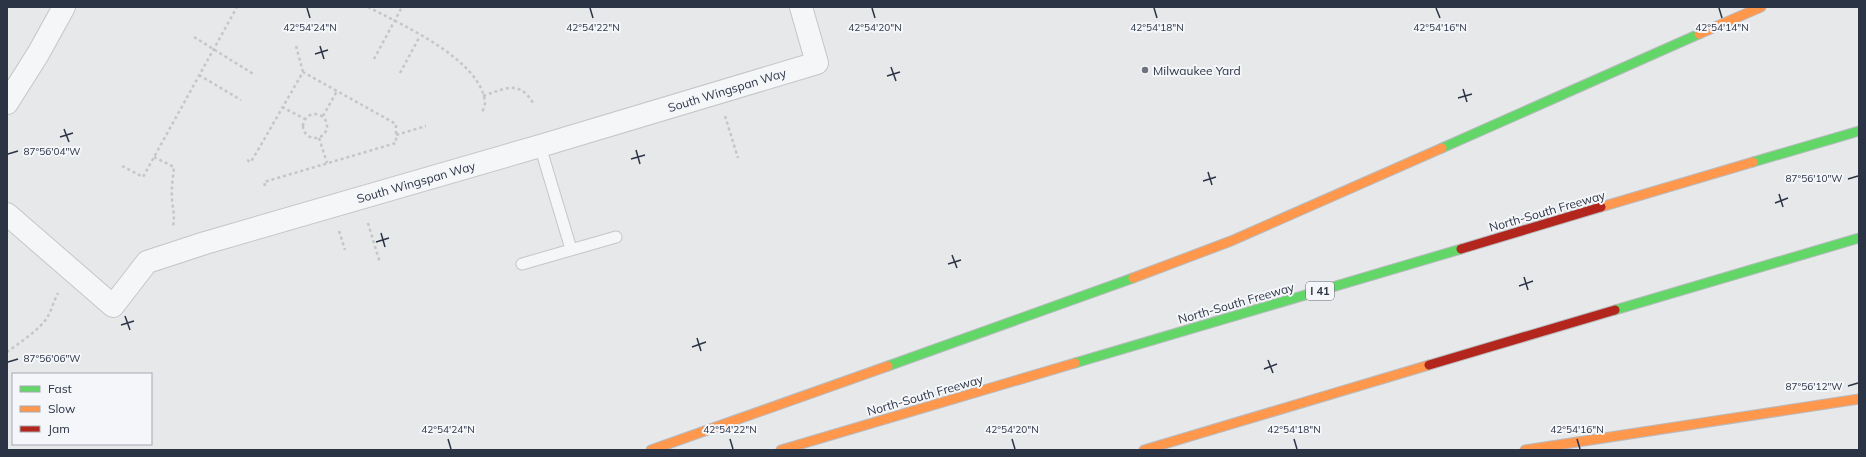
<svg xmlns="http://www.w3.org/2000/svg" width="1866" height="457" font-family="Mulish,sans-serif">
	<style>
		.lines { fill: none; stroke-linecap: round; stroke-linejoin: round }
		.lane-casing { stroke: #c4c6c8; stroke-width: 13 }
		.street-casing { stroke: #c4c6c8; stroke-width: 24 }
		.fast-casing { stroke: #b8bbbf; stroke-width: 11 }
		.slow-casing { stroke: #b8bbbf; stroke-width: 11 }
		.jam-casing { stroke: #b8bbbf; stroke-width: 11 }
		.path { stroke: #c5c6ca; stroke-width: 2.5; stroke-dasharray: 3 3; stroke-linecap: butt }
		.lane { stroke: #f5f6f7; stroke-width: 11 }
		.street { stroke: #f5f6f7; stroke-width: 22 }
		.fast { stroke: #63d668; stroke-width: 9 }
		.slow { stroke: #ff974d; stroke-width: 9 }
		.jam { stroke: #b3261e; stroke-width: 9 }
		.ticks { fill: none; stroke: #2b3445; stroke-width: 1.5 }
		.poi-dot { fill: #6c737f; stroke: #f4f6f9; stroke-width: 1.5 }
		.labels { text-anchor: middle; dominant-baseline: central; stroke-width: 4; stroke-linejoin: round; paint-order: stroke }
		.shield { fill: #f4f6f9; stroke: #676e7b; stroke-width: 1 }
		.shield-label { font-size: 11px; font-weight: bold; fill: #2b3445 }
		.poi-label { font-size: 12px; fill: #2b3445; stroke: #f4f6f9; text-anchor: start }
		.street-label { font-size: 12px; fill: #2b3445; stroke: #f4f6f9 }
		.ticks-label { font-size: 10px; text-anchor: middle; fill: #2b3445; stroke: #f4f6f9; stroke-width: 4; stroke-linejoin: round; paint-order: stroke }
	</style>
	<rect width="100%" height="100%" fill="#e6e8ea"/>
	<g class="lines">
		<defs>
			<path id="lane" d="M540 146 571 249
				M522 264 616 237"/>
			<path id="street" d="M7 103 38 54 64 7
				M7 214 113 306 147 262 205 243 540 146 817 63 801 7"/>
			<path id="fast" d="M1442 148 1699 34
				M1753 162 1859 131
				M1615 310 1859 238
				M1075 363 1461 249
				M888 366 1133 278"/>
			<path id="slow" d="M1699 34 1761 7
				M1601 207 1753 162
				M1133 278 1231 241 1442 148
				M651 450 888 366
				M781 450 1075 363
				M1144 450 1429 365
				M1525 450 1859 399"/>
			<path id="jam" d="M1461 249 1601 207
				M1429 365 1615 310"/>
		</defs>
		<!-- lane casing -->
		<use href="#lane" class="lane-casing"/>
		<!-- street casing -->
		<use href="#street" class="street-casing"/>
		<!-- fast casing -->
		<use href="#fast" class="fast-casing"/>
		<!-- slow casing -->
		<use href="#slow" class="slow-casing"/>
		<!-- jam casing -->
		<use href="#jam" class="jam-casing"/>
		<!-- path -->
		<path class="path" d="M368 7C402 25 480 59 485 102 485 105 483 110 482 113
			M194 37 255 75
			M296 46 303 72
			M374 59 402 7
			M400 73 420 36
			M199 75 241 100
			M483 96C504 89 519 79 533 103
			M282 107 305 119
			M303 126a12 12 0 1 1 24 0a12 12 0 1 1-24 0Z
			M323 116 337 91
			M725 116 738 158
			M319 138 327 163
			M154 157 174 167C173 178 171 189 172 200 173 209 175 217 173 226
			M247 160 251 162 303 72 396 124V135
			M122 166 143 177 237 7
			M265 186 264 182 396 143V135L426 126
			M368 223 380 263
			M339 231 345 250
			M7 352C19 343 41 329 48 316 52 309 54 300 58 293"/>
		<!-- lane -->
		<use href="#lane" class="lane"/>
		<!-- street -->
		<use href="#street" class="street"/>
		<!-- fast -->
		<use href="#fast" class="fast"/>
		<!-- slow -->
		<use href="#slow" class="slow"/>
		<!-- jam -->
		<use href="#jam" class="jam"/>
	</g>
	<!-- ticks -->
	<path class="ticks" d="M307 8 310 18M590 8 593 18M872 8 875 18M1154 8 1157 18M1436 8 1440 18M1719 8 1722 18M320 46 324 59M315 54 328 50M891 67 896 81M887 76 900 72M1463 89 1467 102M1458 98 1472 94M64 129 69 142M60 137 73 133M636 150 640 164M8 154 18 151M631 159 645 155M1208 172 1212 185M1848 179 1858 176M1203 181 1216 177M1779 194 1783 207M1775 203 1788 198M381 233 385 247M376 242 389 238M952 255 957 268M948 264 961 260M1524 277 1528 290M1519 286 1533 281M125 316 130 330M121 325 134 321M697 338 701 351M692 347 706 342M1268 360 1273 373M8 362 18 359M1264 369 1277 364M1848 386 1858 383M448 439 451 449M730 439 733 449M1012 439 1015 449M1294 439 1297 449M1577 439 1580 449"/>
	<!-- markers -->
	<circle class="poi-dot" cx="1145" cy="70" r="4"/>
	<g class="labels">
		<!-- shield labels -->
		<rect class="shield" x="1306" y="282" width="28" height="18" rx="3"/>
		<g class="shield-label">
			<text x="1320" y="291">I 41</text>
		</g>
		<!-- poi labels -->
		<g class="poi-label">
			<text x="1153" y="70">Milwaukee Yard</text>
		</g>
		<!-- street labels -->
		<g class="street-label">
			<text transform="translate(727 90) rotate(-17)">South Wingspan Way</text>
			<text transform="translate(416 182) rotate(-16)">South Wingspan Way</text>
			<text transform="translate(1547 211) rotate(-16)">North-South Freeway</text>
			<text transform="translate(1236 303) rotate(-16)">North-South Freeway</text>
			<text transform="translate(925 395) rotate(-16)">North-South Freeway</text>
		</g>
	</g>
	<g class="ticks-label">
		<text x="310" y="31">42°54'24"N</text>
		<text x="593" y="31">42°54'22"N</text>
		<text x="875" y="31">42°54'20"N</text>
		<text x="1157" y="31">42°54'18"N</text>
		<text x="1440" y="31">42°54'16"N</text>
		<text x="1722" y="31">42°54'14"N</text>
		<text x="52" y="155">87°56'04"W</text>
		<text x="1814" y="182">87°56'10"W</text>
		<text x="52" y="362">87°56'06"W</text>
		<text x="1814" y="390">87°56'12"W</text>
		<text x="448" y="433">42°54'24"N</text>
		<text x="730" y="433">42°54'22"N</text>
		<text x="1012" y="433">42°54'20"N</text>
		<text x="1294" y="433">42°54'18"N</text>
		<text x="1577" y="433">42°54'16"N</text>
	</g>
	<!-- border -->
	<rect width="1866" height="457" fill="none" stroke="#2b3445" stroke-width="16"/>
	<!-- legend -->
	<rect x="12" y="373" width="140" height="72" fill="#f4f6f9" stroke="#a4a8b1"/>
	<rect x="20" y="386" width="20" height="6" fill="#63d668" stroke="#a4a8b1"/>
	<text x="48" y="393" font-size="12" fill="#2b3445">Fast</text>
	<rect x="20" y="406" width="20" height="6" fill="#ff974d" stroke="#a4a8b1"/>
	<text x="48" y="413" font-size="12" fill="#2b3445">Slow</text>
	<rect x="20" y="426" width="20" height="6" fill="#b3261e" stroke="#a4a8b1"/>
	<text x="48" y="433" font-size="12" fill="#2b3445">Jam</text>
</svg>
